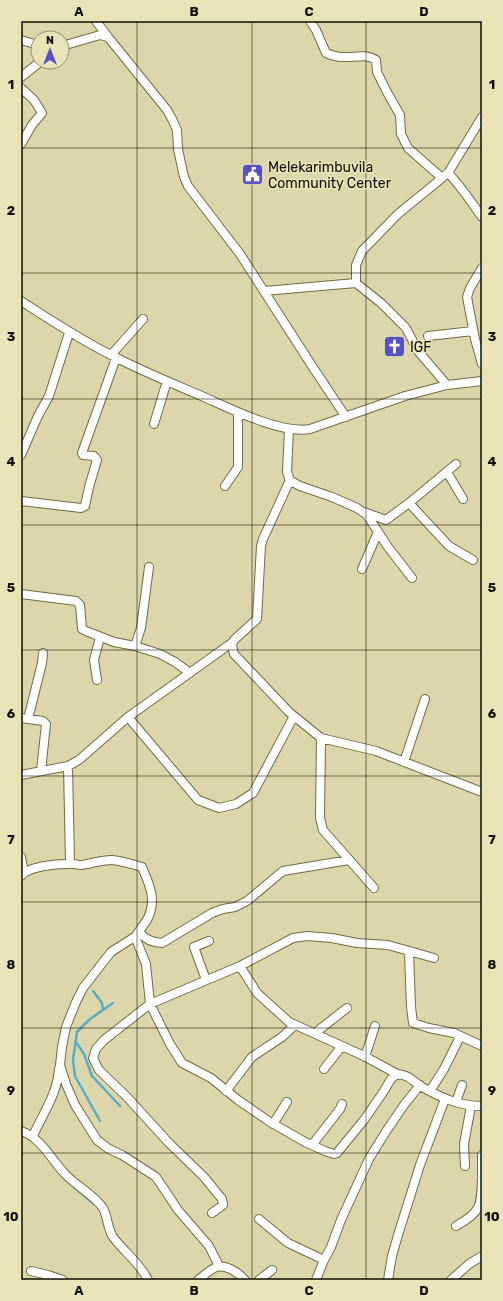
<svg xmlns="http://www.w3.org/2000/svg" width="503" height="1301" font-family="Rubik,sans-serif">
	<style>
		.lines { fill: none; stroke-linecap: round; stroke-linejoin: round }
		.stream { stroke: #5bacc5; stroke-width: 2.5 }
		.minor-casing { stroke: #726b43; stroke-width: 10 }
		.minor { stroke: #fff; stroke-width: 8 }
		.grid { fill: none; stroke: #0f0c01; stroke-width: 1; stroke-opacity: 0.55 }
		.labels { text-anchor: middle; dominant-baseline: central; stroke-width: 3; stroke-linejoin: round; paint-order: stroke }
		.poi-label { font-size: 14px; fill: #0f0c01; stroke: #eae3b7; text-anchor: start }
		.neatline { fill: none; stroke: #0f0c01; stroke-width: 1.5 }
		.grid-label { font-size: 13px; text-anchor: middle; font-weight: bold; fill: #0f0c01 }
	</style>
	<rect width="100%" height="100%" fill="#ddd6aa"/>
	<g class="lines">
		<!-- stream -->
		<path class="stream" d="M93 991 102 1003 103 1010
			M76 1042 84 1054 92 1076 120 1106
			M100 1121 75 1076 73 1060 77 1032 90 1019 113 1003
			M73 1186 94 1204"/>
		<defs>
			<path id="minor" d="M96 21 108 37
				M310 21 316 30 326 53C331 55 336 57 342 57 354 58 365 53 376 60L377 72 388 94 400 115 401 134 408 148 442 178 398 214 362 251 356 265V283L381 303 406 328 418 351 447 385
				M21 40 38 45
				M62 46 100 35 108 37 167 110 172 119 177 130 178 149 184 177 188 186 240 254 314 369 346 417
				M21 77 40 62
				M21 88 34 100 42 113 32 125 21 144
				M448 173 482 117
				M444 176 448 173C461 186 471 202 482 217
				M482 268 470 288 467 297 475 339 482 364
				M264 291 356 283
				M21 301C52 321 82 341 115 357 144 372 174 384 204 397 231 409 281 434 310 429L405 396 447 385 482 381
				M428 336 473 331
				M111 355 143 319
				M154 424 167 381
				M289 429 287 472 290 480 263 539 261 546 257 619 234 640 232 645 234 654 289 712 321 738 376 751 482 792
				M21 455 38 416 49 396 69 333
				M447 472 463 499
				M289 480 300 486 332 497 357 508 367 515 388 547 412 578
				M225 486 238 467V413
				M21 501 81 508 85 506 89 487 97 460 94 456 83 455 82 453 116 358
				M409 503 456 464
				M364 512 386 520 409 503 449 546 473 560
				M362 569 378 532
				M21 594 76 601 80 605 82 629 86 631 114 642 135 646 160 654 175 662 190 673
				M135 646 141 628 149 567
				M97 680 94 660 100 637
				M128 717 198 800 219 808 236 804 253 793 294 716
				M21 718 43 721 46 724 41 771
				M28 719 42 663 43 653
				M321 738 320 818 323 830 374 888
				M404 762 425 699
				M68 766 70 863
				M21 775 68 766 79 760 128 717 233 642
				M21 857 24 873
				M21 876C29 866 56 864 68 864 73 863 77 865 81 865 92 864 99 860 112 860 122 861 132 864 142 867 149 884 157 899 148 918 145 924 139 930 136 936V939L146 964 150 1004 170 1044 182 1063 211 1078 238 1100 270 1122 305 1142 325 1151 334 1154 337 1153 364 1120 382 1094 391 1079 397 1074C410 1075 412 1081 422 1087 442 1098 459 1106 482 1106
				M139 932C147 940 151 942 162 943L212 913 223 909 235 907 247 901 283 871 349 860
				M136 936 111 952 83 988 76 1002 66 1027 62 1047 60 1065 66 1084 75 1105 97 1140 109 1149 122 1155 156 1177 178 1210 209 1246 219 1266
				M409 951 411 1007 413 1023 429 1028 454 1033 482 1046
				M240 966 257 993 289 1022 364 1056 399 1075
				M206 980 194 947 209 941
				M315 1033 347 1008
				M365 1057 375 1026
				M324 1069 342 1046
				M226 1091 252 1057 282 1037 295 1025
				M430 1091 444 1069 460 1037
				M456 1102 462 1085
				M273 1124 287 1102
				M21 1131C41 1137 52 1161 66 1175 78 1187 94 1195 103 1208 108 1217 107 1228 113 1237 124 1252 140 1263 148 1280
				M33 1136C43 1113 57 1095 59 1069
				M312 1145 340 1109 342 1104
				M482 1155V1175
				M465 1166 464 1144 471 1106
				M212 1213 223 1205 222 1199 204 1177 168 1142 127 1097 99 1070 93 1058 96 1049 104 1040 150 1004 240 966 293 938 307 936 332 938 357 943 388 945 434 958
				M259 1219 288 1243 324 1260
				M456 1226C481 1212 481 1207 482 1179
				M31 1271 48 1275 46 1280
				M48 1275 63 1280
				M198 1280C204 1276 210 1269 217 1267 226 1264 239 1273 245 1280
				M259 1280 272 1270
				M316 1280 324 1260 331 1247 341 1220 369 1159 385 1133 404 1105 420 1085
				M388 1280 392 1256 398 1235 420 1165 445 1099
				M451 1280 469 1264 482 1256"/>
		</defs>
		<!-- minor casing -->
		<use href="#minor" class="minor-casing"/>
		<!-- minor -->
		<use href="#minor" class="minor"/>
	</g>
	<!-- grid -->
	<path class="grid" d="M137 21V1280M252 21V1280M366 21V1280M21 148H482M21 273H482M21 399H482M21 525H482M21 650H482M21 776H482M21 902H482M21 1028H482M21 1153H482"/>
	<!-- icons -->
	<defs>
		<symbol id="civic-square" viewBox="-11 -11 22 22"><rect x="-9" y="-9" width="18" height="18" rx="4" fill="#5751c8" stroke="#eae3b7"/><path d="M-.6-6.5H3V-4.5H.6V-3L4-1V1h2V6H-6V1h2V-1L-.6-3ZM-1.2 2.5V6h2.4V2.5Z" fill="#fff"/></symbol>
		<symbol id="church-square" viewBox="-11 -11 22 22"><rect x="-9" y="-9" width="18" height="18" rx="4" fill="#5751c8" stroke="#eae3b7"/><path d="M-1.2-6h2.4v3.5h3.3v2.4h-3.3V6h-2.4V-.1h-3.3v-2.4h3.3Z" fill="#fff"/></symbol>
	</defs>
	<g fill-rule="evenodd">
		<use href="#civic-square" x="240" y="162" width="25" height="25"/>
		<use href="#church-square" x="382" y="334" width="25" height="25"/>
	</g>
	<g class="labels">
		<!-- poi labels -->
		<g class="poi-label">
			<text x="268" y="167">Melekarimbuvila<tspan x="268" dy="16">Community Center</tspan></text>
			<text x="410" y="347">IGF</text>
		</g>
	</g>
	<!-- border -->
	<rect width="503" height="1301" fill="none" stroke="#eae3b7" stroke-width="44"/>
	<!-- north arrow -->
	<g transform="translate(50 50)"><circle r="19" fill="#eae3b7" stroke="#928d6e"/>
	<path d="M0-3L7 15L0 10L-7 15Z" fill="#5751c8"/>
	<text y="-6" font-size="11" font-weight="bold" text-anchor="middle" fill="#0f0c01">N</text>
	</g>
	<rect x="22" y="22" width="459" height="1257" class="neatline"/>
	<g class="grid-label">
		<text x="79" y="16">A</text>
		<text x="194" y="16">B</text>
		<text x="309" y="16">C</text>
		<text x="424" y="16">D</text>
		<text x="11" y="89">1</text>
		<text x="492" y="89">1</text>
		<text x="11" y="215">2</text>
		<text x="492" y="215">2</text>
		<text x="11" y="341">3</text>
		<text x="492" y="341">3</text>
		<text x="11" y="466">4</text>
		<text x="492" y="466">4</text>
		<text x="11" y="592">5</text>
		<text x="492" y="592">5</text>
		<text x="11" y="718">6</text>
		<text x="492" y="718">6</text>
		<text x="11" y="844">7</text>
		<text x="492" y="844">7</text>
		<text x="11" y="969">8</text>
		<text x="492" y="969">8</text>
		<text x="11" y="1095">9</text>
		<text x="492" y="1095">9</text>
		<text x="11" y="1221">10</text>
		<text x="492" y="1221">10</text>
		<text x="79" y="1295">A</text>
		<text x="194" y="1295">B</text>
		<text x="309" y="1295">C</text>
		<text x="424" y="1295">D</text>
	</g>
</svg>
